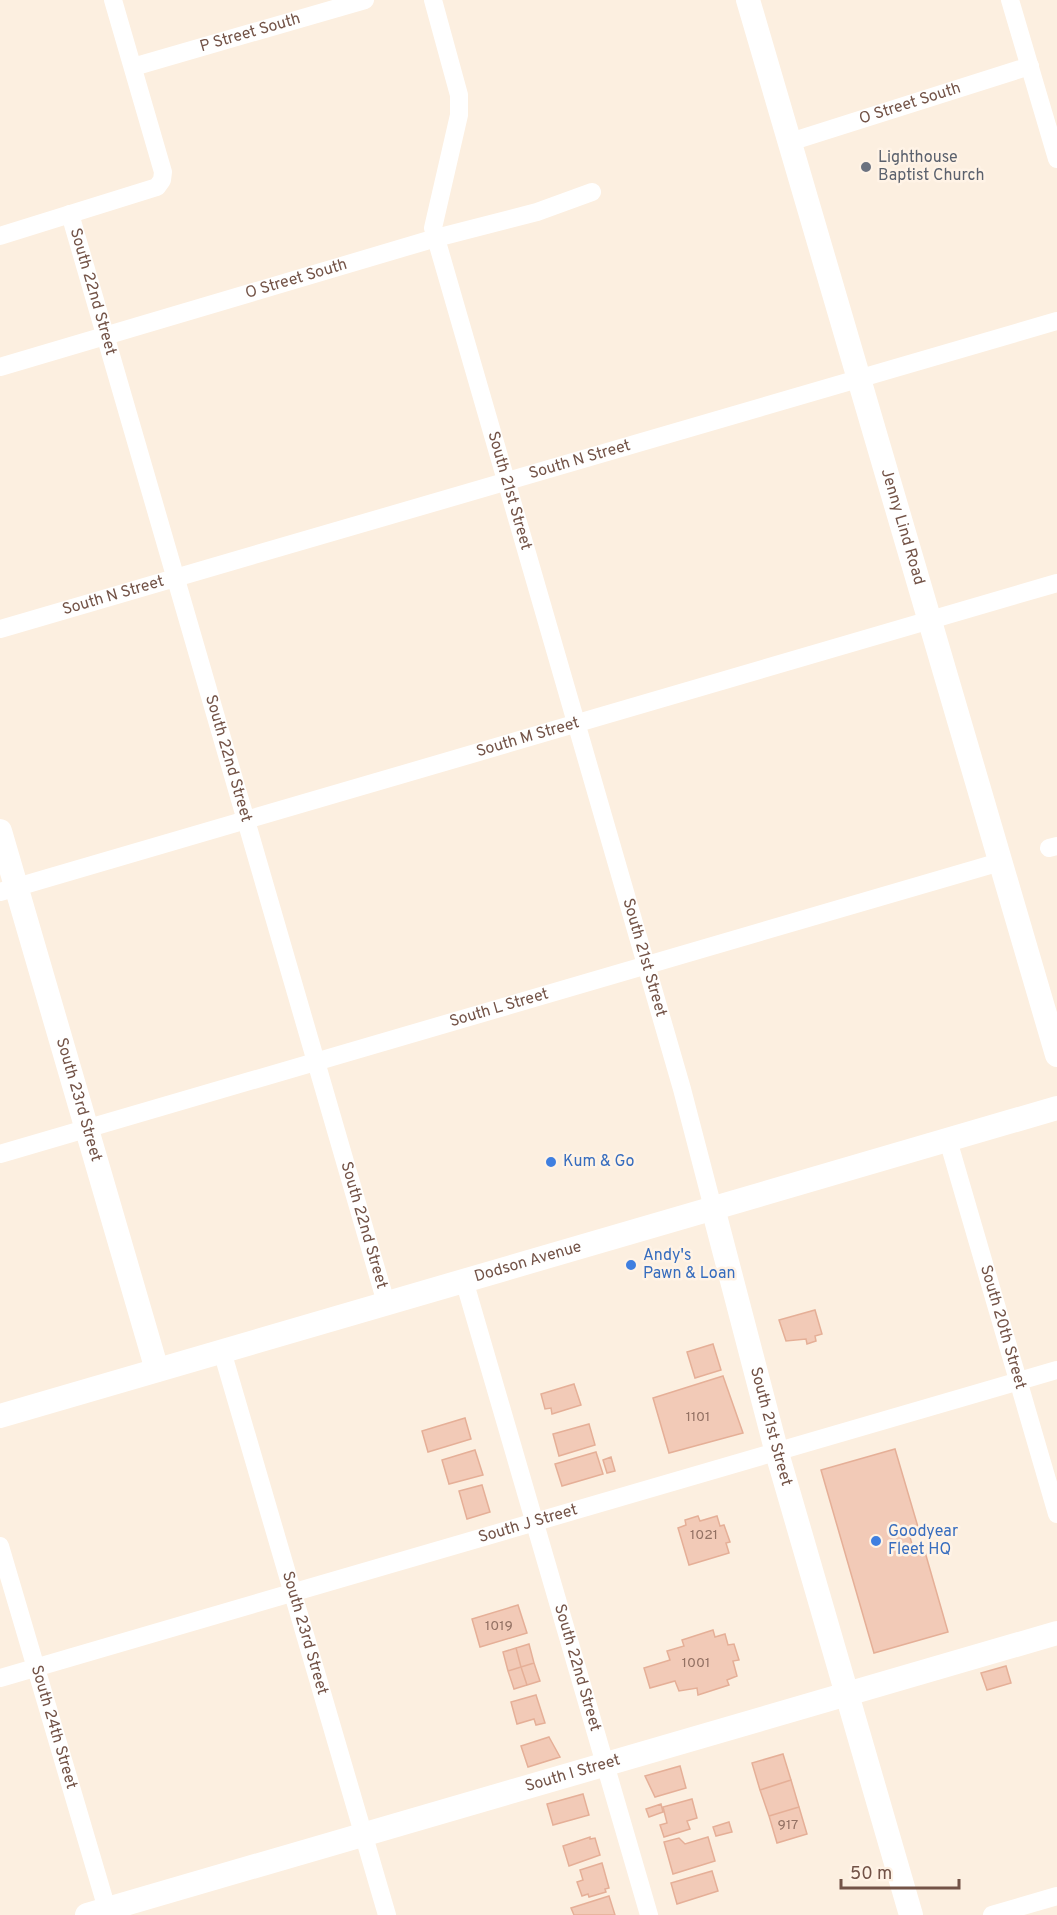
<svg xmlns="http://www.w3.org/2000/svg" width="1057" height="1915" font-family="Overpass,sans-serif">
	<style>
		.building { fill: #f2cab7; stroke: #e5af97; stroke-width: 1.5 }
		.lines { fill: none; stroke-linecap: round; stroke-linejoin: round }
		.street { stroke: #fff; stroke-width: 18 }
		.secondary { stroke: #fff; stroke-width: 24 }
		.worship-dot { fill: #6b7280; stroke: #fff3e6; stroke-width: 2 }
		.shop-dot { fill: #3f7fe0; stroke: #fff3e6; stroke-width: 2 }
		.labels { text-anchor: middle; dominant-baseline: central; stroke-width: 5; stroke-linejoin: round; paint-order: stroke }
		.number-label { font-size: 14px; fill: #937163 }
		.street-label { font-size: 16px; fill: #735347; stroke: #fff3e6 }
		.worship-label { font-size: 16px; fill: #5b616d; stroke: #fff3e6; text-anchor: start }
		.shop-label { font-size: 16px; fill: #366cbe; stroke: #fff3e6; text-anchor: start }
	</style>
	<rect width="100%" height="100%" fill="#fcefe0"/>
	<!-- building -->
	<path class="building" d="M815 1310 822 1334 815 1336 816 1341 807 1344 806 1339 786 1341 779 1320Z
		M713 1344 721 1370 695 1378 687 1352Z
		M723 1376 743 1433 669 1453 653 1398Z
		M574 1384 581 1405 552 1414 551 1408 545 1409 541 1394Z
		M465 1418 471 1439 428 1452 422 1431Z
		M589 1424 595 1445 559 1456 553 1434Z
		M895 1449 918 1527 908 1530 915 1555 925 1552 948 1632 874 1653 821 1470Z
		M475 1450 483 1475 449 1484 442 1460Z
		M596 1452 603 1474 562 1486 555 1464Z
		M611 1457 615 1471 607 1473 603 1460Z
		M482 1485 490 1512 467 1519 459 1491Z
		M698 1516 700 1521 717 1516 720 1526 724 1525 730 1542 726 1543 729 1553 689 1565 678 1528 686 1525 685 1520Z
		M518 1605 527 1633 480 1647 472 1619Z
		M713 1630 715 1637 725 1634 728 1645 734 1644 739 1660 733 1661 737 1676 727 1680 729 1685 698 1695 697 1688 679 1691 675 1681 650 1688 644 1668 670 1660 667 1651 684 1646 682 1640Z
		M529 1644 534 1663 521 1667 516 1648Z
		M516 1648 521 1667 508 1671 503 1652Z
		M534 1663 540 1681 527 1685 521 1667Z
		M1006 1666 1011 1683 987 1690 981 1673Z
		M521 1667 527 1685 514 1689 508 1671Z
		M536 1695 545 1723 536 1725 534 1719 517 1724 511 1702Z
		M549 1737 560 1757 528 1767 521 1746Z
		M783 1754 791 1780 760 1790 752 1763Z
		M680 1766 686 1788 655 1797 645 1776Z
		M791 1780 799 1807 769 1816 760 1790Z
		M583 1794 589 1815 553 1825 547 1804Z
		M692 1799 697 1818 687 1821 690 1829 664 1837 660 1825 667 1823 663 1807Z
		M661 1804 663 1812 649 1817 646 1809Z
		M799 1807 807 1834 777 1843 769 1816Z
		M729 1822 732 1832 716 1836 713 1827Z
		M590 1837V1839L595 1838 600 1855 569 1866 563 1846Z
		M708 1837 715 1861 673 1874 664 1842 679 1838 685 1844Z
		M602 1863 609 1888 605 1889 606 1892 589 1897 588 1894 582 1896 577 1882 583 1880 580 1870Z
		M712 1871 718 1891 677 1904 671 1883Z
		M609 1896 615 1915H574L571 1908Z"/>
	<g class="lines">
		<!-- street -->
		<g class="street">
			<path id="s1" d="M433 0 459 95V115L433 228 682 1089 713 1208"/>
			<path d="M1010 0 1057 159"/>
			<path id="s2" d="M133 67 365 0"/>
			<path id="s3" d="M790 142 1030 66"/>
			<path id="s4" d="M70 214 386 1303"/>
			<path d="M0 236 157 187 162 180 163 172 113 0"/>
			<path id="s5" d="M0 367 436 238 537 212 592 192"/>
			<path id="s6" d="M0 629 1057 321"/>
			<path d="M1049 848 1057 846"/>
			<path id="s7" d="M0 892 1057 583"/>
			<path id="s8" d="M948 1140 1057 1514"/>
			<path id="s9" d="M0 1154 1000 862"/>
			<path id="s10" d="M464 1280 649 1915"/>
			<path id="s11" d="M222 1351 387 1915"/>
			<path id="s12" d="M0 1546 107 1909"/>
			<path id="s13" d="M0 1678 1057 1370"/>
			<path d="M992 1915 1057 1896"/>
		</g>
		<!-- secondary -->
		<g class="secondary">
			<path id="s14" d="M748 0 1057 1055"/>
			<path id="s15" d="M0 831 157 1370"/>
			<path id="s16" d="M713 1208 777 1453 911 1915"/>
			<path id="s17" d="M0 1416 1057 1108"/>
			<path id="s18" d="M87 1915 1057 1633"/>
		</g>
	</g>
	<!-- markers -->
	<circle class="worship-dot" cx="866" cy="167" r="6"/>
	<g class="shop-dot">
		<circle cx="551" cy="1162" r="6"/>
		<circle cx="631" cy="1265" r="6"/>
		<circle cx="876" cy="1541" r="6"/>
	</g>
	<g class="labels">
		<!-- number labels -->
		<g class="number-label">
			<text x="698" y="1417">1101</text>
			<text x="704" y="1535">1021</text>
			<text x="499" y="1626">1019</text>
			<text x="696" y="1663">1001</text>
			<text x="788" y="1825">917</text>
		</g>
		<!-- street labels -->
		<g class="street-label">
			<text stroke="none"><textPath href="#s2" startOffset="122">P Street South</textPath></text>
			<text stroke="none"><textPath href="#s3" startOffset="126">O Street South</textPath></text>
			<text stroke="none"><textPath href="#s5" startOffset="309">O Street South</textPath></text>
			<text stroke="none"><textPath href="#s4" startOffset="81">South 22nd Street</textPath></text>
			<text stroke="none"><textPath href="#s6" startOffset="604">South N Street</textPath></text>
			<text stroke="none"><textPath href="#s1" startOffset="508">South 21st Street</textPath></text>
			<text stroke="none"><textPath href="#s14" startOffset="549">Jenny Lind Road</textPath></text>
			<text stroke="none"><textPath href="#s6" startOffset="118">South N Street</textPath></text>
			<text stroke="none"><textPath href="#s7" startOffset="550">South M Street</textPath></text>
			<text stroke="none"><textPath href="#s4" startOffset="567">South 22nd Street</textPath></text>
			<text stroke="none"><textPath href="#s1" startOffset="994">South 21st Street</textPath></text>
			<text stroke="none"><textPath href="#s9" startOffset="520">South L Street</textPath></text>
			<text stroke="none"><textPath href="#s15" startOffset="280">South 23rd Street</textPath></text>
			<text stroke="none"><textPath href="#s4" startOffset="1053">South 22nd Street</textPath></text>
			<text stroke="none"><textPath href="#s17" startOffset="550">Dodson Avenue</textPath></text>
			<text stroke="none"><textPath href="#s8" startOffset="195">South 20th Street</textPath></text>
			<text stroke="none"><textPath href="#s16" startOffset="226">South 21st Street</textPath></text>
			<text stroke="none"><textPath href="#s13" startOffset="550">South J Street</textPath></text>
			<text stroke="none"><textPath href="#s11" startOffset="294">South 23rd Street</textPath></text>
			<text stroke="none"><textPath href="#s10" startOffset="404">South 22nd Street</textPath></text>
			<text stroke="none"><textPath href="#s12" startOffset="189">South 24th Street</textPath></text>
			<text stroke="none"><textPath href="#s18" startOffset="506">South I Street</textPath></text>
		</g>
		<!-- worship labels -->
		<g class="worship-label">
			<text x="878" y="158">Lighthouse<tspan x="878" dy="18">Baptist Church</tspan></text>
		</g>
		<!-- shop labels -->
		<g class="shop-label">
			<text x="563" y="1162">Kum &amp; Go</text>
			<text x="643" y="1256">Andy's<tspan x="643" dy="18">Pawn &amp; Loan</tspan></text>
			<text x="888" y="1532">Goodyear<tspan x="888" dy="18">Fleet HQ</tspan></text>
		</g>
	</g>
	<!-- scale -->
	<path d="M841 1879v9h118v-9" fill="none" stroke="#735347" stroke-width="3"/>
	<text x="850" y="1879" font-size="18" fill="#735347" stroke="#fff3e6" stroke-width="4.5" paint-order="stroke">50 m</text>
</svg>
